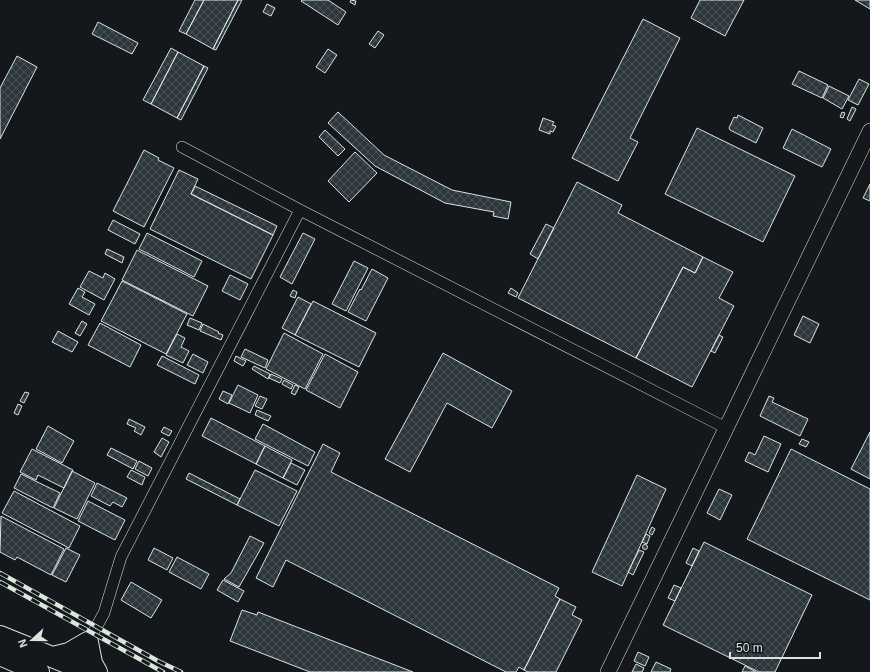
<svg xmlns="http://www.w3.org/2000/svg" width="870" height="672" font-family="Helvetica,sans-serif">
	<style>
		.building { fill: url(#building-cross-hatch); stroke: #d8e6dc }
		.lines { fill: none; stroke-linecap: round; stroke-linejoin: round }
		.street-casing { stroke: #d8e6dc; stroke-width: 12 }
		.secondary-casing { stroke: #d8e6dc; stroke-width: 16 }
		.highway-casing { stroke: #d8e6dc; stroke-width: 22 }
		.street { stroke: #14181c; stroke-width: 11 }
		.secondary { stroke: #14181c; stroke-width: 15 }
		.highway { stroke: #14181c; stroke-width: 20 }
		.rail-casing { stroke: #d8e6dc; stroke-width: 4.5 }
		.rail { stroke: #14181c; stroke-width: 3; stroke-dasharray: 9; stroke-linecap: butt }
	</style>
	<defs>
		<pattern id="building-cross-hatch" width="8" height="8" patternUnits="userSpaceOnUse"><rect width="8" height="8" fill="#2c363c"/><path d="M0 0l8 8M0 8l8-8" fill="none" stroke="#4a5358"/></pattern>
	</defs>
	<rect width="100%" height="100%" fill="#14181c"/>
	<!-- building -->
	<path class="building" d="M195 0H204L186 34 179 31Z
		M204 0H238L213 49 186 34Z
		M238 0H242L216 50 213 49Z
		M302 0H328L346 12 338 25 301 1Z
		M351 0 356 1 355 5 350 2Z
		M700 0H744L725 36 691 18Z
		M855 0H870V9Z
		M267 4 275 8 271 16 263 12Z
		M643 19 680 38 630 138 638 142 618 181 572 158Z
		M98 22 138 43 132 54 92 34Z
		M378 31 384 35 375 48 369 44Z
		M171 48 178 52 151 104 143 100Z
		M328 49 337 55 325 73 316 67Z
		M178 52 204 66 177 118 151 104Z
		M17 56 37 67 0 139V88Z
		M204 66 208 68 181 120 177 118Z
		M799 71 828 85 822 98 792 84Z
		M859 79 869 84 858 105 848 100Z
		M829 86 849 96 842 109 823 98Z
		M852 107 856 109 850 121 847 119Z
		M338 112 384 155 452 190 511 202 508 219 493 216 494 212 445 203 375 166 328 123Z
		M842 112 845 113 843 118 840 117Z
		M738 115 763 128 756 143 730 130 729 128 734 117 737 118Z
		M543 118 554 122 552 125 556 126 553 132 550 131V134L539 130Z
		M697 128 795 176 763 242 665 194Z
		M792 129 831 149 822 167 783 148Z
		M325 130 345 149 338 156 319 137Z
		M144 150 159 158 158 160 174 168 144 227 113 211Z
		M355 152 377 173 349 202 328 181Z
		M179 170 198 179 191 194 273 235 251 279 150 229Z
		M577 182 622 205 618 213 703 257 695 273 683 267 636 358 518 298Z
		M870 184V201L863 198Z
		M195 186 277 226 273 235 191 194Z
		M113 220 140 234 135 244 108 230Z
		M546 224 554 228 538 259 530 254Z
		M147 233 202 261 194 277 139 249Z
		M303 233 315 239 292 284 280 277Z
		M107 249 124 257 122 263 105 254Z
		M137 250 208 286 193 316 122 280Z
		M703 257 733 272 719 298 734 306 692 387 636 358 683 267 695 273Z
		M354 261 368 268 346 311 332 304Z
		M372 269 388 278 366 321 348 312 360 289 361 290Z
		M89 271 103 278 105 273 115 279 104 300 80 287Z
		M230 275 248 284 240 300 222 291Z
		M122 281 187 314 166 354 101 321Z
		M78 288 85 292 82 297 95 304 89 315 69 304Z
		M511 288 518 293 516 297 508 293Z
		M293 290 297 292 295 298 290 296Z
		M298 297 311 304 295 335 282 328Z
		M313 301 376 333 359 367 295 335Z
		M803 316 819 324 810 343 794 335Z
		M190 318 202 323 199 330 187 325Z
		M82 321 87 324 80 336 75 333Z
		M100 323 141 345 130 367 88 345Z
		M203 324 219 332 218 333 223 335 221 340 200 331Z
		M58 331 78 342 72 352 52 342Z
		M284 333 323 354 305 389 266 369Z
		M177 334 185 338 181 347 189 351 183 363 166 355Z
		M719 335 723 337 715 353 711 351Z
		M245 349 268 360 265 368 241 357Z
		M443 353 512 391 492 428 447 403 410 472 385 459Z
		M193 354 208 362 203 373 187 365Z
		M325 354 358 372 340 408 306 390Z
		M162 356 199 375 195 384 157 365Z
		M236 356 246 361 243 366 234 361Z
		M254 366 270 374 268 379 252 369Z
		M271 374 282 379 280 383 269 378Z
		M284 380 293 385 291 389 282 384Z
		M238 385 258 395 250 413 229 403Z
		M295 385 299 387 295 395 291 393Z
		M223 391 232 395 228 404 219 399Z
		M25 392 29 393 24 403 20 401Z
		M260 396 267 399 262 409 255 406Z
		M769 396 774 398 772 402 808 419 800 436 760 416Z
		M18 404 22 406 18 415 14 413Z
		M257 410 271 416 268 421 255 415Z
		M211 418 265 446 256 464 202 436Z
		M129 419 145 427 141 435 134 431 136 428 127 424Z
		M263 424 315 452 308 466 255 439Z
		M48 426 74 441 62 463 36 449Z
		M164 427 172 431 169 436 161 432Z
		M870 432V479L851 469Z
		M764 436 781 444 768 472 745 461 749 452 755 455Z
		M162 438 169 442 161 457 154 452Z
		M802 439 809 442 806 447 799 444Z
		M323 444 340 453 331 472 559 588 555 596 560 599 524 670 519 667 516 672H506L286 560 273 587 256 578Z
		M265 446 292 460 283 478 256 464Z
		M111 448 137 461 133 469 107 455Z
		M32 449 73 470 64 488 38 475 36 480 20 472Z
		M791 449 870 489V600L747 539Z
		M139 461 152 468 148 476 135 469Z
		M291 463 305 470 297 485 283 478Z
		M131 470 145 477 142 485 127 477Z
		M255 470 297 491 279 526 237 505Z
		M72 471 95 483 77 519 54 508Z
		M189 473 240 499 237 505 186 479Z
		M21 474 60 493 53 508 14 488Z
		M637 475 666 489 622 586 592 572Z
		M97 483 127 498 122 507 113 502 110 506 91 496Z
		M719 489 732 495 720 520 707 513Z
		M14 491 80 526 69 548 2 513Z
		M88 501 125 520 115 540 78 521Z
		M1 516 64 549 51 575 17 557 15 560 0 552Z
		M652 527 655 529 652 535 649 533Z
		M646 534 650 536 647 544 642 542Z
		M250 536 264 543 239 587 224 579 231 573Z
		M704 542 812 595 775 672H759L663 625Z
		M642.5 547a2.5 2.5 0 1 1 5 0a2.5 2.5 0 1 1-5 0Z
		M66 548 80 555 66 582 52 575Z
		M154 548 173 558 167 570 148 560Z
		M693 548 699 551 692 566 686 563Z
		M639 550 644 552 633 575 628 572Z
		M177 557 209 574 201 589 169 572Z
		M223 580 244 591 238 602 217 590Z
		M131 582 162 600 151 618 121 600Z
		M674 585 681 588 675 601 668 598Z
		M560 599 576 607 572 615 582 620 556 672H528L524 670Z
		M242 610 257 615 258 612 413 672H310L230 641Z
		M638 652 649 657 645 666 634 661Z
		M656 662 671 669 670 672H651Z
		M636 664 644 668 642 672H632Z
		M745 666 756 672H742Z"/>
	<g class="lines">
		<defs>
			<path id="street" d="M182 147 300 210 726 428
				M88 642 104 613 121 557 300 210"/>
			<path id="secondary" d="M608 672 870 131"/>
			<path id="highway" d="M0 636 89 672
				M0 655 39 672
				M53 657 69 653 88 642 92 663 97 672"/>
		</defs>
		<!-- street casing -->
		<use href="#street" class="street-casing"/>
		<!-- secondary casing -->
		<use href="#secondary" class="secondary-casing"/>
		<!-- highway casing -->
		<use href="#highway" class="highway-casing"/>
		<!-- street -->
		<use href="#street" class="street"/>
		<!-- secondary -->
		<use href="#secondary" class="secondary"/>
		<!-- highway -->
		<use href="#highway" class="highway"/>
		<defs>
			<path id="rail" d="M0 573 158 661 181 672
				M0 582 163 672"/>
		</defs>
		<!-- rail casing -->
		<use href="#rail" class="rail-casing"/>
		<!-- rail -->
		<use href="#rail" class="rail"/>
	</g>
	<!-- north arrow -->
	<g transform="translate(32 640) rotate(249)" stroke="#14181c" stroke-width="3" paint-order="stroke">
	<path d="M0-3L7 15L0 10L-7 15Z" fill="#d8e6dc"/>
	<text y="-6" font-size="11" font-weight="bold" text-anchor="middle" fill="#d8e6dc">N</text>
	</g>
	<!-- scale -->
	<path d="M730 652v6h90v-6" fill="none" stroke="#d8e6dc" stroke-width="2"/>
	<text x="736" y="652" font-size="12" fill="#d8e6dc" stroke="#14181c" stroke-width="3" paint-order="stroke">50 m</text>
</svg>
